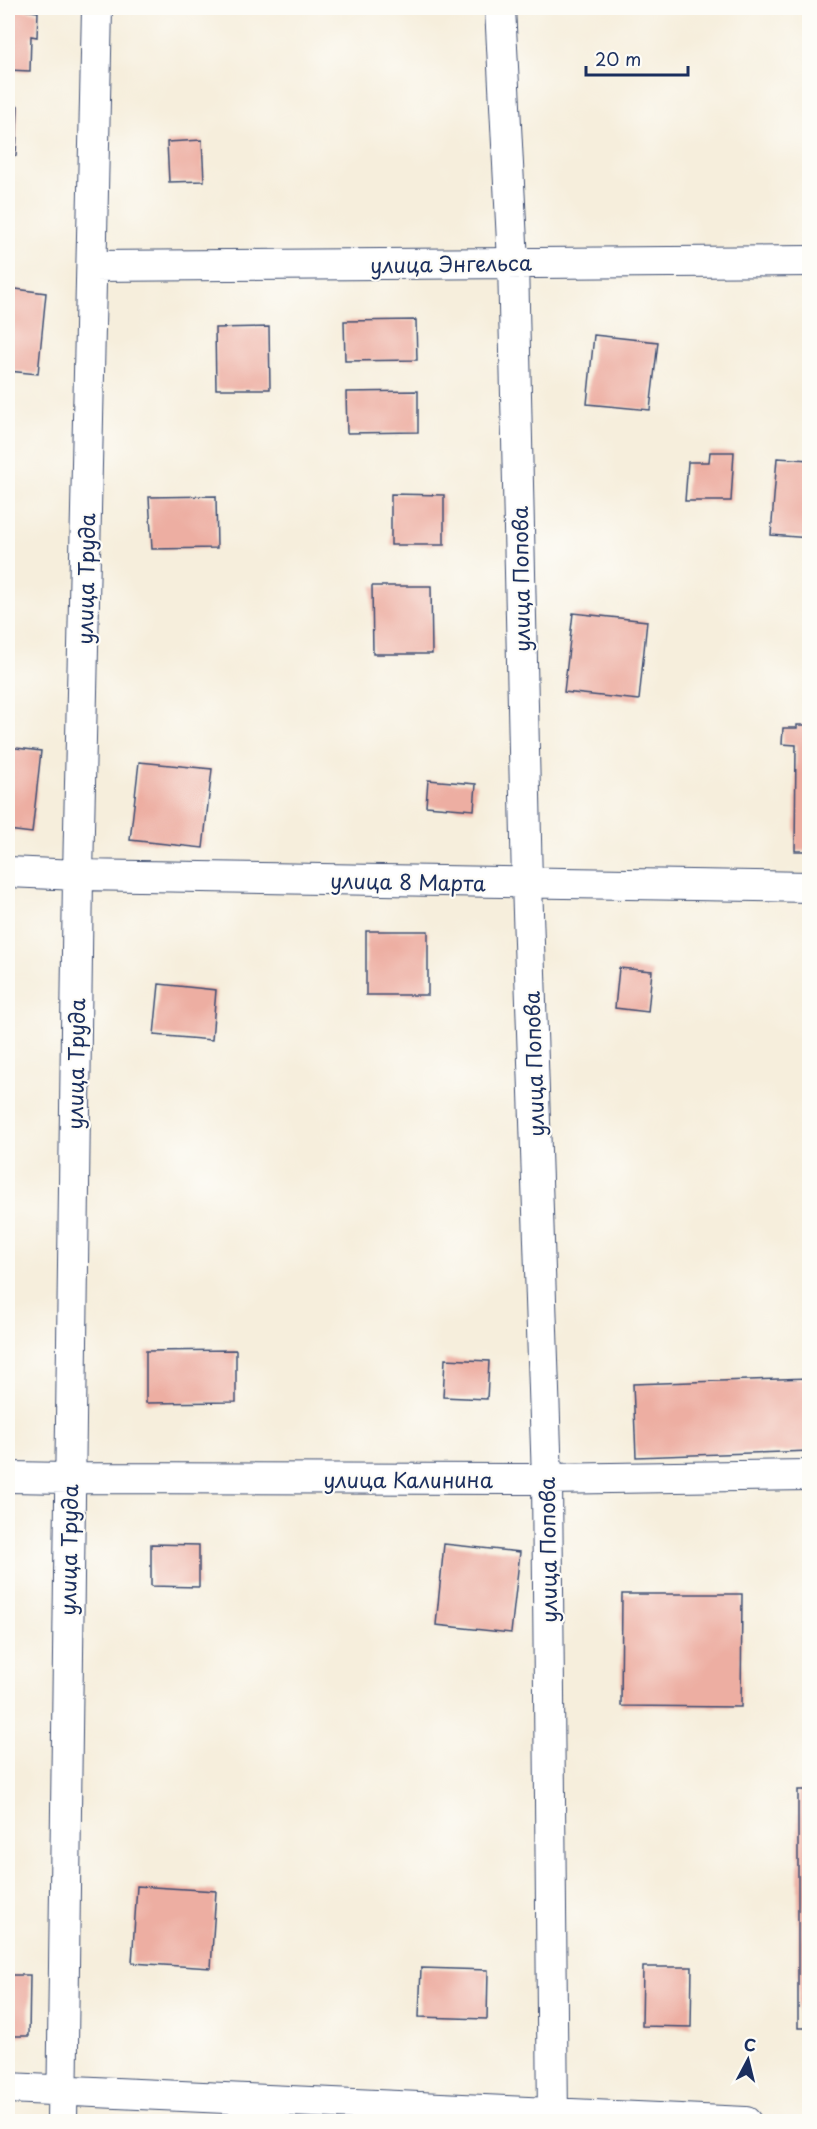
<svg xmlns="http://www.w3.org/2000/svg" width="817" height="2129" font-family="'Playpen Sans',sans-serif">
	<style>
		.building { fill: #edaea2 }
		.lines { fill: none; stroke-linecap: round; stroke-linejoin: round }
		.minor-casing { stroke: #3c4c71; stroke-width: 32 }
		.minor { stroke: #fff; stroke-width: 30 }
		.labels { text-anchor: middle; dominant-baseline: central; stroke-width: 4.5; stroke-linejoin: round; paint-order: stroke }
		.street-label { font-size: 21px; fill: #1b2f5e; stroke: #fdfcf7 }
	</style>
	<rect width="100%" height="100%" fill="#fdfcf7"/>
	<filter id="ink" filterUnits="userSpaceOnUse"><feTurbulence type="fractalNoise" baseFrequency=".0167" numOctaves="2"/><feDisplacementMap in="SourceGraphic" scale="12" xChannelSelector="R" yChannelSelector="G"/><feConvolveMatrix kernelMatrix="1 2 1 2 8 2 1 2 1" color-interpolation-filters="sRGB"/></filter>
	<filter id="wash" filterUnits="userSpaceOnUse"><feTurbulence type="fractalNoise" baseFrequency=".008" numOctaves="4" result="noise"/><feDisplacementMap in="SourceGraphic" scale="24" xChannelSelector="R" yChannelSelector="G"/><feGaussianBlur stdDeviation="1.35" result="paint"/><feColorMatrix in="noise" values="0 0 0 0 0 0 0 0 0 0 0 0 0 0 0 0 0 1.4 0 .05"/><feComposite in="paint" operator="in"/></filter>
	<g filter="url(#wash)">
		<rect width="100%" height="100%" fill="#f6eedc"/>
		<g id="blocks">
			<!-- building -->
			<path class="building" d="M8 8 38 12 37 37 31 36 30 71 8 70Z
				M8 105 18 106 16 156H8Z
				M202 140 204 181 169 182 167 142Z
				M8 288 46 293 38 374 8 371Z
				M416 320 417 360 345 361 344 321Z
				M269 327 270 389H216L215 328Z
				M594 335 658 342 650 410 587 404Z
				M418 391V432L347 433 346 392Z
				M710 452H734L731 501H685L688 462H709Z
				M777 458 810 460V538L771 535Z
				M391 494 444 495V545H391Z
				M216 496 217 548 152 549 149 497Z
				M372 586H431L432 654H373Z
				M573 613 647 621 639 700 564 692Z
				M797 725H810V851H795L796 745 782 744 783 728H797Z
				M8 747 41 751 32 833 8 830Z
				M139 762 212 769 203 848 130 840Z
				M428 780 476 784 474 810 426 806Z
				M366 931H428V995H366Z
				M619 968 652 971 648 1012 615 1008Z
				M159 984 216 990 212 1040 154 1035Z
				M236 1350V1402L146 1403V1351Z
				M445 1359 489 1361 487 1399 443 1397Z
				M810 1378V1451L636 1457 633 1384Z
				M151 1544 199 1545V1587L151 1586Z
				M444 1544 520 1552 511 1633 436 1625Z
				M622 1594H742L741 1707 621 1706Z
				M798 1790H810V2028H798Z
				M137 1886 216 1891 211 1968 132 1963Z
				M643 1967H692L691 2027 642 2026Z
				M421 1968 488 1970 487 2019 419 2017Z
				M8 1975H30L29 2036H8Z"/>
		</g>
	</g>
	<g filter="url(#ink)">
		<use href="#blocks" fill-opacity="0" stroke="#3c4c71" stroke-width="1.5"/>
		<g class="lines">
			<defs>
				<path id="minor" d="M500 8 513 262 527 883 547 1479 553 2122
					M92 266 810 261
					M8 872 78 875 810 887
					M8 1477 69 1478 547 1479 810 1475
					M8 2088 746 2122
					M62 2122 78 875 97 8"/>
			</defs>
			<!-- minor casing -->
			<use href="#minor" class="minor-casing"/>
			<!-- minor -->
			<use href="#minor" class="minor"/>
		</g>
	</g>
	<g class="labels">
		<!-- street labels -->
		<g class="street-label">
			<text transform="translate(451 263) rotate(-1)">улица Энгельса</text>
			<text transform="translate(85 579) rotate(-89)">улица Труда</text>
			<text transform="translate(520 579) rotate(-91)">улица Попова</text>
			<text transform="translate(408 881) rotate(1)">улица 8 Марта</text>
			<text transform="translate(75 1064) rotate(-89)">улица Труда</text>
			<text transform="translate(533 1064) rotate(-92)">улица Попова</text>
			<text x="408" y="1479">улица Калинина</text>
			<text transform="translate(68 1550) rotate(-89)">улица Труда</text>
			<text transform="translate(547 1550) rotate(-91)">улица Попова</text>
		</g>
	</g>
	<!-- margin -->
	<rect width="817" height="2129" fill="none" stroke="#fdfcf7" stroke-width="30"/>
	<!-- north arrow -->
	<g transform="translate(748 2060) rotate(7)" stroke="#fdfcf7" stroke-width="4.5" paint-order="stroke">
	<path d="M0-4.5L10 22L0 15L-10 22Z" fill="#1b2f5e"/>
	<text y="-9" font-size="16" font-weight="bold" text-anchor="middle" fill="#1b2f5e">С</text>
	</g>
	<!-- scale -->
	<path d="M586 66v9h102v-9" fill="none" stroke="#1b2f5e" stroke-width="3"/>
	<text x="595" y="66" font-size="18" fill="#1b2f5e" stroke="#fdfcf7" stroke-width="4.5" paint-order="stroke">20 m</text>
</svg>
